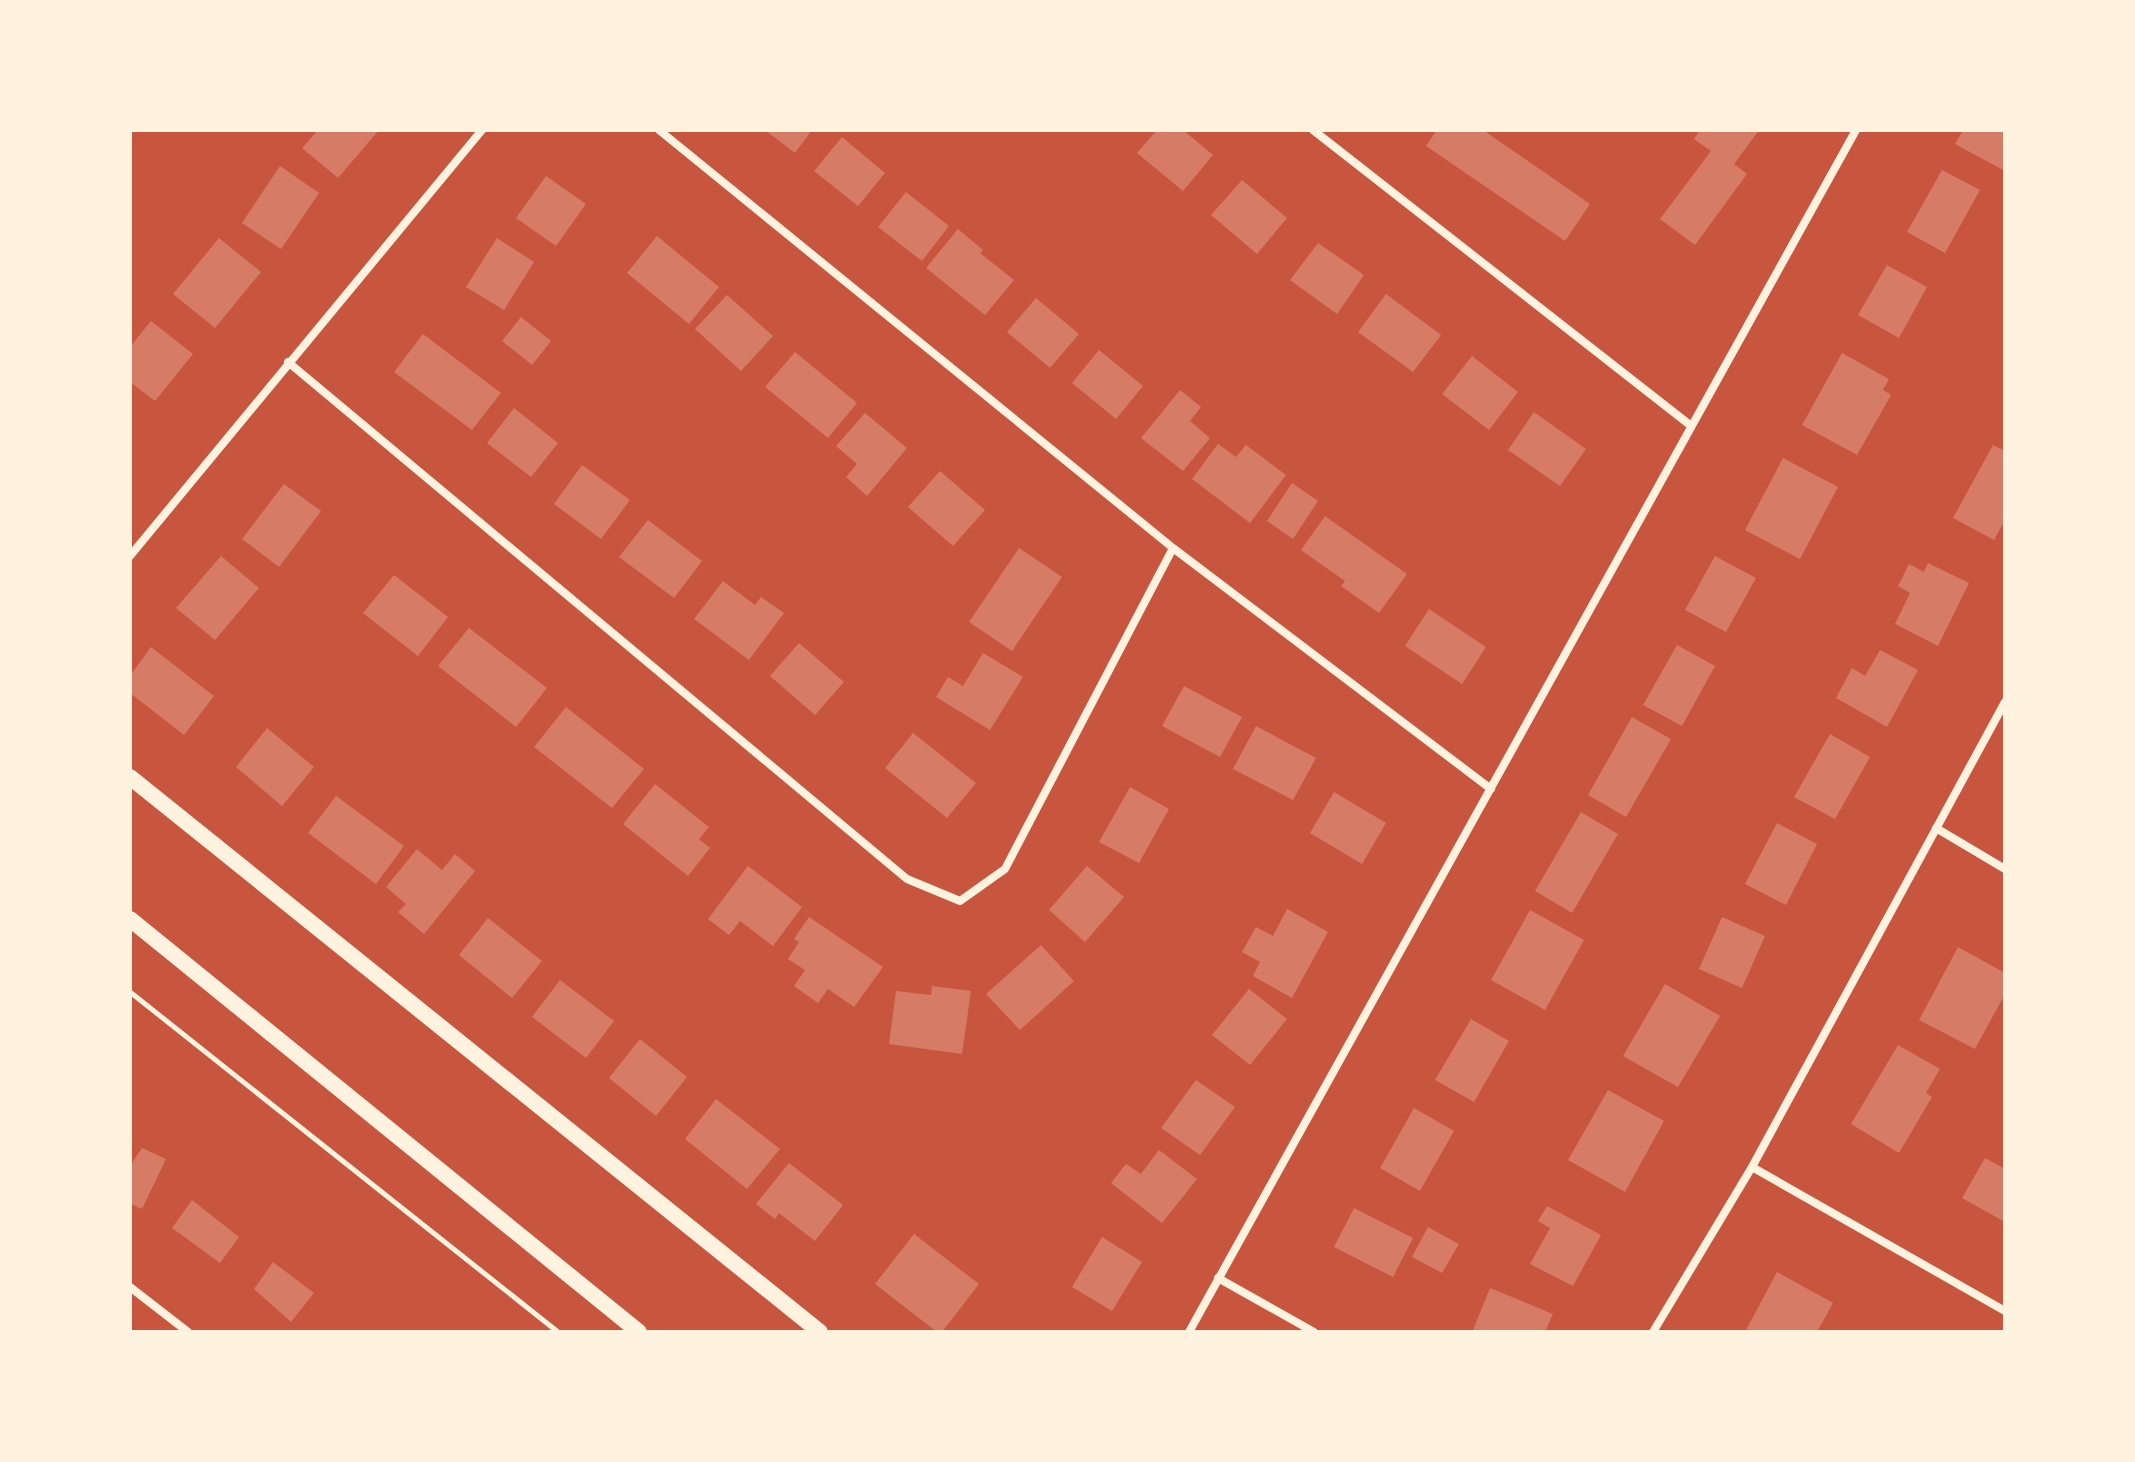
<svg xmlns="http://www.w3.org/2000/svg" width="2135" height="1462" font-family="'Asap Condensed',sans-serif">
	<style>
		.building { fill: #d67c66 }
		.lines { fill: none; stroke-linecap: round; stroke-linejoin: round }
		.path { stroke: #fff3e0; stroke-width: 5 }
		.minor { stroke: #fff3e0; stroke-width: 8 }
		.secondary { stroke: #fff3e0; stroke-width: 16 }
	</style>
	<rect width="100%" height="100%" fill="#c8553d"/>
	<!-- building -->
	<path class="building" d="M318 130H379L338 178 302 148Z
		M765 130H812L795 153Z
		M1157 130H1183L1213 155 1183 191 1137 153Z
		M1437 130H1483L1590 204 1565 241 1426 146Z
		M1700 130H1759L1734 164 1747 174 1695 245 1660 219 1711 151 1694 139Z
		M1963 130H2005V171L1955 144Z
		M842 137 885 173 858 206 814 171Z
		M280 166 319 193 281 249 242 223Z
		M1942 170 1980 190 1945 253 1907 232Z
		M546 176 586 204 556 246 516 218Z
		M1242 180 1287 218 1257 254 1211 215Z
		M906 192 949 226 922 261 878 227Z
		M958 229 983 250 980 253 1014 280 985 315 926 268Z
		M657 236 719 287 689 324 627 273Z
		M219 238 261 272 215 328 173 294Z
		M497 238 534 262 504 310 466 287Z
		M1318 243 1364 275 1337 314 1290 280Z
		M1887 265 1927 287 1899 338 1858 315Z
		M1386 294 1441 335 1413 372 1358 332Z
		M727 295 773 336 741 371 695 329Z
		M1036 298 1079 334 1050 368 1007 332Z
		M521 317 551 341 532 365 502 341Z
		M151 321 193 354 155 401 130 382V347Z
		M423 334 501 393 472 430 394 372Z
		M1099 350 1143 386 1116 419 1072 383Z
		M795 352 857 403 828 438 765 387Z
		M1842 353 1889 379 1883 390 1891 395 1857 455 1802 425Z
		M1472 356 1518 392 1489 430 1442 394Z
		M1180 390 1201 407 1190 421 1210 438 1183 471 1141 438Z
		M514 408 558 443 531 477 487 443Z
		M1534 412 1586 449 1560 486 1508 450Z
		M865 413 907 448 867 496 846 477 857 464 836 446Z
		M1218 444 1236 457 1246 445 1286 475 1250 523 1192 479Z
		M1993 445 2005 451V520L1994 540 1953 518Z
		M1783 458 1838 487 1800 559 1745 530Z
		M582 465 630 500 601 539 554 504Z
		M940 471 985 510 953 546 908 507Z
		M1292 483 1318 501 1293 539 1267 521Z
		M284 484 321 511 279 567 242 539Z
		M1325 516 1407 574 1379 613 1341 586 1345 581 1301 550Z
		M648 520 702 561 674 598 619 557Z
		M1019 548 1062 577 1012 651 969 622Z
		M221 556 259 588 215 640 176 608Z
		M1715 556 1756 578 1726 632 1685 610Z
		M1928 563 1969 583 1938 646 1895 624 1910 593 1898 586 1909 564 1924 572Z
		M394 575 448 617 418 656 363 613Z
		M723 581 755 605 761 597 784 613 749 660 694 619Z
		M1429 609 1486 647 1462 684 1405 646Z
		M469 628 547 688 516 727 438 666Z
		M799 643 844 682 815 715 770 676Z
		M1677 645 1715 666 1682 726 1643 705Z
		M151 647 214 696 184 735 130 693V676Z
		M1880 650 1918 670 1887 727 1836 698 1852 668 1865 676Z
		M983 653 1023 677 990 730 936 697 948 677 963 686Z
		M1184 686 1242 717 1220 757 1162 726Z
		M566 707 644 769 612 808 534 747Z
		M1632 717 1671 739 1626 817 1588 795Z
		M1256 726 1316 758 1293 800 1233 769Z
		M267 728 314 767 282 806 236 767Z
		M913 733 976 783 947 818 885 768Z
		M1830 734 1870 757 1835 819 1794 797Z
		M655 784 709 827 699 839 710 848 688 876 623 824Z
		M1130 787 1169 809 1139 863 1099 842Z
		M1334 792 1386 823 1362 864 1310 833Z
		M336 796 404 846 376 884 308 833Z
		M1581 812 1618 834 1572 913 1535 891Z
		M1777 823 1817 844 1786 905 1745 884Z
		M417 849 442 870 455 854 475 871 424 934 398 912 406 904 386 887Z
		M748 866 802 907 773 946 740 921 729 935 708 919Z
		M1087 866 1124 897 1085 942 1049 910Z
		M1287 909 1328 932 1292 998 1253 976 1260 962 1242 952 1256 927 1273 936Z
		M1530 910 1584 940 1545 1010 1491 980Z
		M809 917 883 967 854 1007 828 989 818 1003 794 986 805 970 788 959 799 942 794 939Z
		M1722 917 1765 936 1742 988 1699 969Z
		M488 918 542 961 512 998 459 955Z
		M1041 945 1074 981 1020 1030 986 994Z
		M1958 947 2005 973V994L1975 1049 1919 1020Z
		M560 980 614 1021 586 1058 532 1017Z
		M1665 984 1720 1016 1678 1087 1623 1056Z
		M932 986 971 991 962 1054 889 1044 896 991 931 995Z
		M1249 989 1287 1019 1250 1065 1212 1035Z
		M1471 1019 1509 1041 1474 1102 1435 1080Z
		M640 1039 687 1077 656 1116 609 1078Z
		M1898 1045 1940 1069 1926 1093 1932 1097 1899 1153 1851 1124Z
		M1196 1080 1235 1107 1200 1155 1161 1128Z
		M1608 1090 1664 1121 1625 1192 1568 1160Z
		M716 1099 780 1149 747 1189 685 1139Z
		M1414 1108 1454 1131 1420 1191 1380 1168Z
		M142 1148 166 1159 142 1209 130 1204V1166Z
		M1159 1150 1197 1179 1162 1223 1111 1183 1126 1164 1141 1174Z
		M1985 1158 2005 1169V1222L1962 1198Z
		M789 1163 843 1205 815 1241 779 1213 775 1219 756 1204Z
		M192 1200 239 1237 220 1263 172 1228Z
		M1547 1206 1601 1235 1573 1286 1530 1264 1550 1228 1538 1221Z
		M1354 1208 1413 1238 1393 1277 1334 1247Z
		M1428 1227 1459 1244 1442 1273 1412 1257Z
		M914 1234 979 1284 942 1332H937L875 1284Z
		M1102 1237 1142 1262 1112 1311 1072 1287Z
		M273 1262 314 1293 291 1322 254 1289Z
		M1777 1272 1833 1303 1817 1332H1745Z
		M1490 1288 1553 1314 1545 1332 1473 1330Z"/>
	<g class="lines">
		<!-- path -->
		<path class="path" d="M130 992 558 1332"/>
		<!-- minor -->
		<path class="minor" d="M659 130 1173 548 1491 789
			M1313 130 1690 425
			M288 362 907 879 960 901 1005 869 1173 548
			M130 556 482 130
			M1936 828 2005 869
			M1752 1167 2005 1311
			M1218 1278 1314 1332
			M130 1287 188 1332
			M1189 1332 1856 130
			M1653 1332 1752 1167 2005 702"/>
		<!-- secondary -->
		<path class="secondary" d="M130 777 820 1332
			M130 919 639 1332"/>
	</g>
	<!-- border -->
	<rect width="2135" height="1462" fill="none" stroke="#fff3e0" stroke-width="264"/>
</svg>
